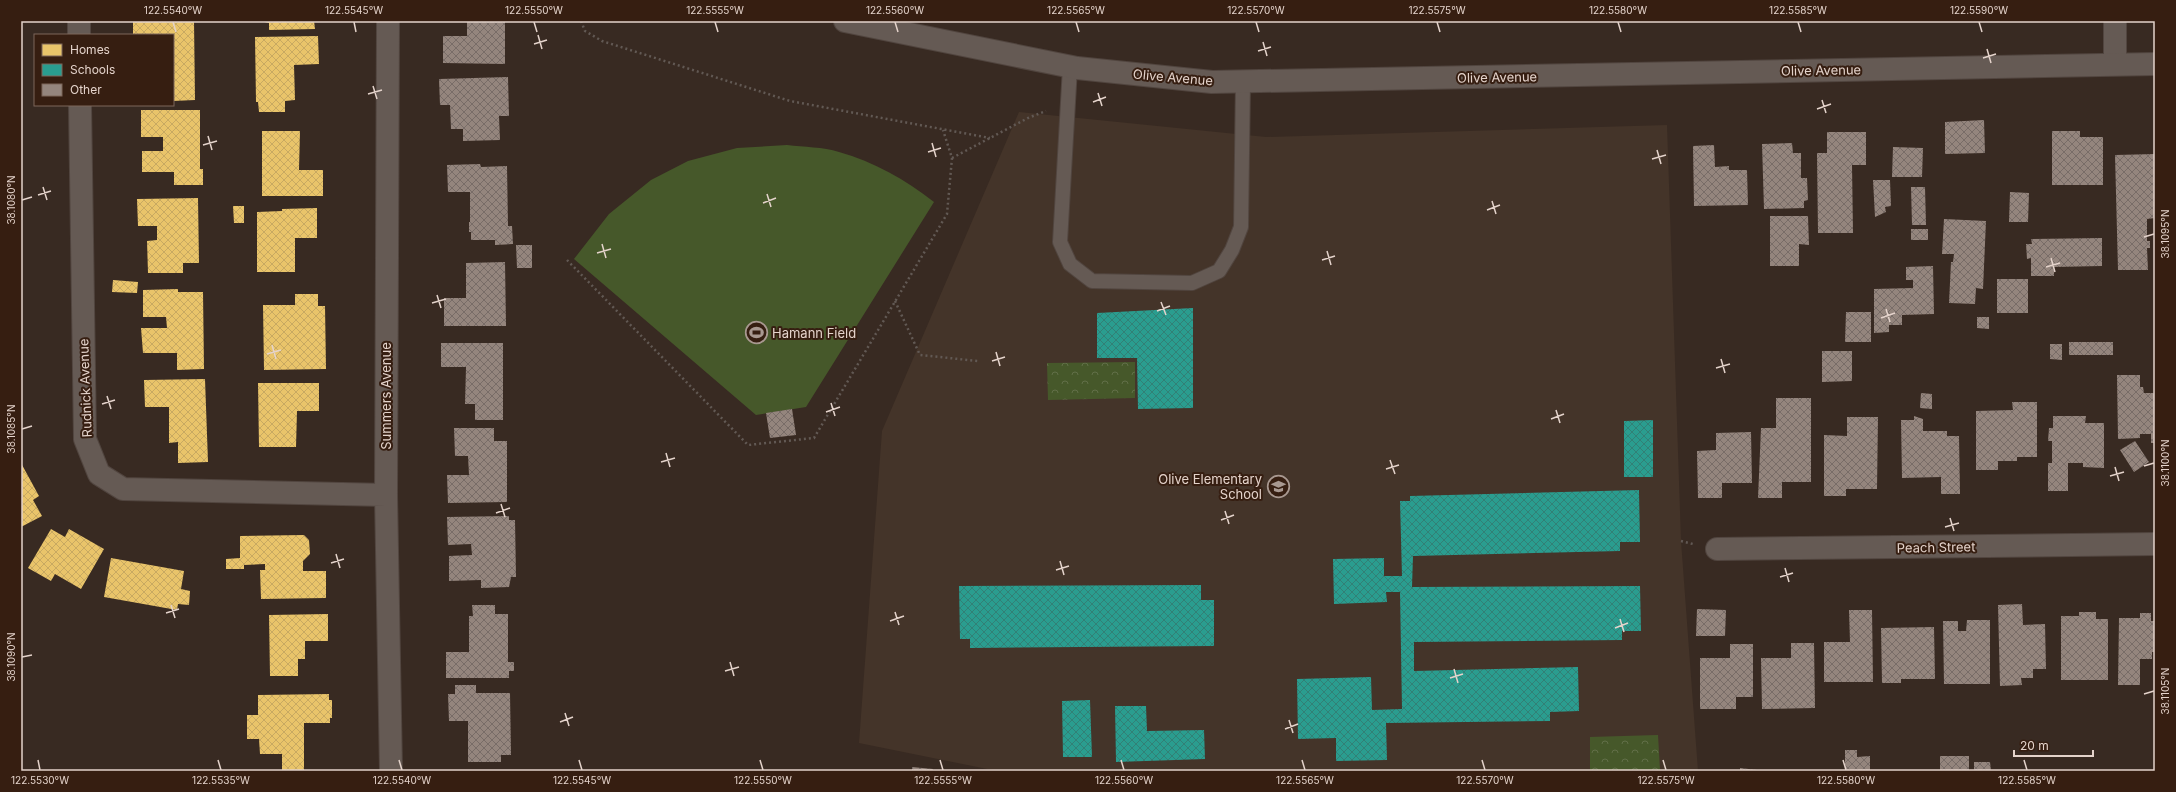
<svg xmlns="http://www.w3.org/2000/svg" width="2176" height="792" font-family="Inter,sans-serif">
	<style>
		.education { fill: #443429 }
		.park { fill: url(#park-crowns) }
		.garden { fill: #46582a }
		.homes { fill: url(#homes-cross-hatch) }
		.schools { fill: url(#schools-cross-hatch) }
		.building { fill: url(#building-cross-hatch) }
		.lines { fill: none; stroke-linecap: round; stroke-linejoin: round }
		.service-casing { stroke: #51453f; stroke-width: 16 }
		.minor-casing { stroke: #51453f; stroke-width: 24 }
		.tertiary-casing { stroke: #51453f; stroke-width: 24 }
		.path { stroke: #625954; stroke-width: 2.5; stroke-dasharray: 2 3; stroke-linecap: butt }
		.service { stroke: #655a54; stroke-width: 14 }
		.minor { stroke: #655a54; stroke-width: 22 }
		.tertiary { stroke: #655a54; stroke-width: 22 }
		.ticks { fill: none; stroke: #e4d3cb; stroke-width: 1.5 }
		.labels { text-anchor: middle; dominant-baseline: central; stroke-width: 4; stroke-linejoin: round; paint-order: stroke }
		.street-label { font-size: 13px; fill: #e4d3cb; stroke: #361e11 }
		.poi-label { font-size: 13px; fill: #e4d3cb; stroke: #361e11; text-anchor: start }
		.neatline { fill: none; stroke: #e4d3cb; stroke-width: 1.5 }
		.ticks-label { font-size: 10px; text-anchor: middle; fill: #e4d3cb }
	</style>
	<defs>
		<pattern id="park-crowns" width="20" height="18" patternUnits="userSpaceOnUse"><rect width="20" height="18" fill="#46582a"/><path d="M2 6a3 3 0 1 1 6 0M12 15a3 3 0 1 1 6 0" fill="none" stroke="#616f48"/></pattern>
		<pattern id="homes-cross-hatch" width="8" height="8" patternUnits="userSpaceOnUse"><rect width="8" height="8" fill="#e9c46a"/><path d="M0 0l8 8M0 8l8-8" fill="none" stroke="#c8a961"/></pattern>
		<pattern id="schools-cross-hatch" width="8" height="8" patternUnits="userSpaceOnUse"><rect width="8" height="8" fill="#2a9d8f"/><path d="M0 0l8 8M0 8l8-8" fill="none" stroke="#328176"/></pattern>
		<pattern id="building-cross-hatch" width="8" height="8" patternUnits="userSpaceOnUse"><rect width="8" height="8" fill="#94857d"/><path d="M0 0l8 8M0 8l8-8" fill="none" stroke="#786c67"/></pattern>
	</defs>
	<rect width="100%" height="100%" fill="#382a22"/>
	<!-- education -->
	<path class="education" d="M1019 112 1266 137 1667 125 1681 541 1698 771H997L859 743 882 431Z"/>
	<!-- park -->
	<path class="park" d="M1135 362V398L1048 400 1047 363Z
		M1658 735 1660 770H1590V737Z"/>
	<!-- garden -->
	<path class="garden" d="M787 145C804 147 823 147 839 152 874 162 905 179 934 202L806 407 756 415 574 259 609 214 651 180 688 161 737 148Z"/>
	<!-- homes -->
	<path class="homes" d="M133 21H194L195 100 173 101V35H133Z
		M260 21H314L315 29 269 30V23Z
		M318 36 319 64 294 65 295 100 285 101V112H259L258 102H256L255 37Z
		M141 110H200V169H203V185H174V172H142V151H163V137H141Z
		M262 131H300L299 170H323V196H262Z
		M198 198 199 263H183V273H148L147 241 157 240V226H138L137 199Z
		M233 206H244V223H234Z
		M317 208V238H295V272H257V212L282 211V209Z
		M113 280 138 282 137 293 112 292Z
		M178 289V292H203L204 369 177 370V353H143L141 328H167L166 317H143V290Z
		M295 294H318V306H325L326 369 264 370 263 305H295Z
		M205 379 208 462 178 463V442L169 443V407H145L144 380Z
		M258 383H319V411H297L296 447H259Z
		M21 463 39 496 33 500 42 516 21 527Z
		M51 529 65 537 69 529 104 549 81 589 55 574 51 581 28 568Z
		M304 535 309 540 310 554 303 561V571H326V598L261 599 260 570H265V564L244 565V569H226V559L240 558V536Z
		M111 558 184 571 181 589 190 591 189 605 178 604 177 610 104 597Z
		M328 614V641H305V659H298V676H270L269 615Z
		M329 694V700H332V718H330V723H304V771H282V754H260L259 739H247V715H258V695Z"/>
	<!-- schools -->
	<path class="schools" d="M1193 308V408L1138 409 1137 358H1097V313Z
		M1653 420V477H1624V421Z
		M1639 490 1640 542H1620V551L1413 556 1412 587 1640 586 1641 631H1622V640L1414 642V671L1578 667 1579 711 1550 712V721L1386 723 1387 760 1336 761V738L1298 739 1297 679 1371 677 1372 710 1402 709 1400 592H1386L1387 602 1334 604 1333 559 1384 558V576H1402L1400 501H1410V496Z
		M1201 585V600H1214V646L970 648V639H960L959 586Z
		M1090 700 1092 757H1063L1062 701Z
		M1115 706H1146L1147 731 1204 730 1205 759 1116 762Z"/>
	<!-- building -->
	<path class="building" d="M467 21H505V64L443 63V36H467Z
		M508 77 509 116H499L500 140 463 141V129H451L450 105H440L439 79Z
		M1984 120 1985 153 1945 154V122Z
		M2052 131H2080V137H2103V185H2052Z
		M1827 132H1866V165H1852L1853 233H1818L1817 153H1827Z
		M1792 143 1793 153H1801V178H1807L1808 200 1804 201V208L1764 209 1762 144Z
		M1714 145 1715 167 1729 166V170H1747L1748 205 1694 206 1693 146Z
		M1893 147 1923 148 1922 177H1892Z
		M2155 154V218L2147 219V241H2150V248H2147L2148 270H2118L2115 155Z
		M480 164 481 167 507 166 508 226H512L513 244 495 245V240H471V232H469V222H470V192H448L447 165Z
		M1873 180H1890L1891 206 1885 207 1886 212 1875 217Z
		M1911 187H1925L1926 225H1912Z
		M2010 192 2029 193 2028 222H2009Z
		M1770 216H1808L1809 245 1799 244V266H1770Z
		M1944 219 1986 221 1983 289 1976 288 1975 304 1949 303 1951 262H1953L1954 254H1942Z
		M1911 229H1928V240H1911Z
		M2102 238V266L2054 267V276H2031V258L2027 259 2026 244H2032L2031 239Z
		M516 245H532V268H517Z
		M505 262 506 326H444V298H466V263Z
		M1933 266 1934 314 1902 315V325H1889V332L1874 333V289L1913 288V280H1906V267Z
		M1997 279H2028V313H1997Z
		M1846 312H1871V342H1845Z
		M1977 317H1989V329L1977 328Z
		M2069 342H2113V355H2069Z
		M441 343H503V420H475V404H465L466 367H441Z
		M2050 344H2062V360L2050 359Z
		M1822 351H1852V381L1822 382Z
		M2117 375H2140V387H2143L2144 393H2155V443H2151V434H2140V438L2118 439Z
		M1921 393 1932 394V409L1920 408Z
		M1776 398H1811V482H1782V498H1758L1761 428H1776Z
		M2012 402H2037V457H2017V461H1998V470H1976V411L2013 410Z
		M792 409 796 435 770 438 766 413Z
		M1914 416 1923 419V431H1947V436H1959L1960 494H1941V477L1902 478 1901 420H1914Z
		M2053 416H2086L2085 423H2104V468L2083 467V463H2068V491H2048V463H2052V441H2048L2049 428H2053Z
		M1847 417H1878L1877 489H1846V496H1824V435L1847 436Z
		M454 428H494V441H507V502L448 503 447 475H469L468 456H455Z
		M1751 432 1752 483H1722V498H1698L1697 451 1716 450V433Z
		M2135 441 2149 462 2134 472 2120 450Z
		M509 516V520H515L516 577H511L509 587 481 588V580L449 581V556L472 555 471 544 448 545 447 517Z
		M2022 604 2023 625 2045 624 2046 669H2033V678H2021L2022 685 2000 686 1998 605Z
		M472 605H495V614H508V662H514V671H509V678H446V652H469V616H473Z
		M1697 609 1726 610 1725 636H1696Z
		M1849 610H1872L1873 682H1824V642H1850Z
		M2079 612H2096V619H2108V680H2061V616H2079Z
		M2140 613H2151V621H2155V652H2152V659H2140V685H2118L2119 618H2140Z
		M1967 620H1990V684H1944L1943 621H1958V631H1966Z
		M1934 627 1935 679H1901V683H1882L1881 628Z
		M1791 643H1814L1815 708 1762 709 1761 658H1791Z
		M1730 644H1753V697H1736V709H1700V658H1730Z
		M455 685H476V693H510L511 755H501V762H468V721H449L448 694H455Z
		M1845 750H1857V757L1870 756V771H1845Z
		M1940 756H1969V771H1940Z
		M1974 762H1990L1991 771H1974Z
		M912 767 933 769 932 771H912Z
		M1740 768 1757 770V771H1740Z"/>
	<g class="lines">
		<defs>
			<path id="service" d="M1070 67 1060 242 1070 264 1092 281 1192 283 1219 271 1232 250 1241 227 1243 81"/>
			<path id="minor" d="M79 21V35
				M388 21 386 495 391 771
				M2115 64V21
				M80 105 85 439 99 474 123 489 386 495
				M1717 549 2155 544"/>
			<path id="tertiary" d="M845 21 1077 68 1212 82 2155 64"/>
		</defs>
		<!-- service casing -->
		<use href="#service" class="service-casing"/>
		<!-- minor casing -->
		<use href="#minor" class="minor-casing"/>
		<!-- tertiary casing -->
		<use href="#tertiary" class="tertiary-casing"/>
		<!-- path -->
		<path class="path" d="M581 21 585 31 602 41 790 101 990 138
			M952 158 1028 118 1046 111
			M567 260 748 445 814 438 947 214 952 158 943 130
			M895 301 920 355 978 361
			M1681 541 1693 544"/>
		<!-- service -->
		<use href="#service" class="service"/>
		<!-- minor -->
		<use href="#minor" class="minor"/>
		<!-- tertiary -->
		<use href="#tertiary" class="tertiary"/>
	</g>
	<!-- ticks -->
	<path class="ticks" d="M173 22 176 32M354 22 356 32M534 22 537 32M715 22 718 32M895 22 898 32M1076 22 1079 32M1256 22 1259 32M1437 22 1440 32M1618 22 1621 32M1798 22 1801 32M1979 22 1982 32M538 35 542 49M1263 42 1267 56M534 44 547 40M1987 49 1991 63M1258 51 1271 47M1983 58 1996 54M373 86 377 99M1098 93 1102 106M368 94 382 90M1822 100 1826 113M1093 102 1106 97M1817 109 1831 104M208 136 212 150M932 143 936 157M203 145 217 141M1657 150 1661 164M928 152 941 148M1652 159 1666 155M43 187 47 200M767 194 771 207M38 195 51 191M22 200 32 197M1492 201 1496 214M763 203 776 198M1487 210 1500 205M2144 237 2154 234M602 244 606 258M1327 251 1331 265M597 253 611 249M2051 258 2055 272M1322 260 1335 256M2046 267 2060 263M437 295 441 308M1161 302 1166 315M432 303 446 299M1886 309 1890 322M1157 311 1170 306M1881 318 1895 313M272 345 276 359M996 352 1000 366M267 354 281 350M1721 359 1725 373M992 361 1005 357M1716 368 1730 364M107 396 111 409M831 403 835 416M102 404 115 400M1556 410 1560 423M826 412 840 407M1551 419 1564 414M22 429 32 426M666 453 670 467M1390 460 1395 474M661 462 675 458M2144 466 2154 463M2115 467 2119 481M1386 469 1399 465M2110 476 2124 472M501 504 505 517M1225 511 1229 524M496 513 510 508M1950 518 1954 531M1221 520 1234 515M1945 527 1959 523M336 554 340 568M1060 561 1064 575M331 563 344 559M1785 568 1789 582M1056 570 1069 566M1780 577 1793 573M171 605 175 618M895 612 899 625M166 613 179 609M1620 619 1624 632M890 621 904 616M1615 628 1628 623M22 657 32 655M730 662 734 676M1454 669 1458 683M725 671 739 667M1450 678 1463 674M2144 694 2154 691M565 713 569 726M1289 720 1293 733M560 722 573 717M1285 729 1298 724M38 760 40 770M218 760 221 770M399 760 402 770M579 760 582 770M760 760 763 770M940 760 943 770M1121 760 1124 770M1302 760 1305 770M1482 760 1485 770M1663 760 1666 770M1843 760 1846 770M2024 760 2027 770"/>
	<!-- icons -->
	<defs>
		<symbol id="stadium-ring" viewBox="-11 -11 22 22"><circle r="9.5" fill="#361e11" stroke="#a89890" stroke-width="1.5"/><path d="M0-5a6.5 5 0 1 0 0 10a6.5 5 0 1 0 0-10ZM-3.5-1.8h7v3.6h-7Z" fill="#a89890"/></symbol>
		<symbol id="school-ring" viewBox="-11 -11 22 22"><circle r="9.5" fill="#361e11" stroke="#a89890" stroke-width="1.5"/><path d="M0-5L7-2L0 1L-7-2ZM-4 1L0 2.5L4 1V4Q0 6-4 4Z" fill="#a89890"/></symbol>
	</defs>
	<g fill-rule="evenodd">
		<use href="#stadium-ring" x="744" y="320" width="25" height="25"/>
		<use href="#school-ring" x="1266" y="474" width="25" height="25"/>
	</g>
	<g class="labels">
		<!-- street labels -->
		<g class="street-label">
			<text transform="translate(1821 70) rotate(-1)">Olive Avenue</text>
			<text transform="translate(1173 77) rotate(5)">Olive Avenue</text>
			<text transform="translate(1497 77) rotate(-1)">Olive Avenue</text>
			<text transform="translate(85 388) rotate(-92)">Rudnick Avenue</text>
			<text transform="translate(386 396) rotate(-90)">Summers Avenue</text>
			<text transform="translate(1936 547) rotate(-1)">Peach Street</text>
		</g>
		<!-- poi labels -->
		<g class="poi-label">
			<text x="772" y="333">Hamann Field</text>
			<text x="1262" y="479" text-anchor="end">Olive Elementary<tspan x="1262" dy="15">School</tspan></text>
		</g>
	</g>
	<!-- border -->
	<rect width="2176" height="792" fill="none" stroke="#361e11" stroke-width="44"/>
	<!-- legend -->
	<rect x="34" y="34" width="140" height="72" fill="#361e11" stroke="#7c665b"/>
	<rect x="42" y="44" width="20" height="12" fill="#e9c46a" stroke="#7c665b"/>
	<text x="70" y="54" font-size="12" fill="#e4d3cb">Homes</text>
	<rect x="42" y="64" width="20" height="12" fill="#2a9d8f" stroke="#7c665b"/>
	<text x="70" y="74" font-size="12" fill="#e4d3cb">Schools</text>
	<rect x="42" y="84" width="20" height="12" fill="#94857d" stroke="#7c665b"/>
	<text x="70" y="94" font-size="12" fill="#e4d3cb">Other</text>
	<!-- scale -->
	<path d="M2014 750v6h79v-6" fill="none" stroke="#e4d3cb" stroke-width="2"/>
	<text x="2020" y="750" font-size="12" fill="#e4d3cb" stroke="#361e11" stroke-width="3" paint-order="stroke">20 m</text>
	<rect x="22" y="22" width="2132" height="748" class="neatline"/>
	<g class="ticks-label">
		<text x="173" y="14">122.5540°W</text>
		<text x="354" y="14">122.5545°W</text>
		<text x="534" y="14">122.5550°W</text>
		<text x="715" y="14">122.5555°W</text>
		<text x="895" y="14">122.5560°W</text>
		<text x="1076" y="14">122.5565°W</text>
		<text x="1256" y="14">122.5570°W</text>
		<text x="1437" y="14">122.5575°W</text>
		<text x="1618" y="14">122.5580°W</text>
		<text x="1798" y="14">122.5585°W</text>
		<text x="1979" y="14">122.5590°W</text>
		<text transform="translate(11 200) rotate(-90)" y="4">38.1080°N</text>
		<text transform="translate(2165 234) rotate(-90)" y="4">38.1095°N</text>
		<text transform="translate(11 429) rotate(-90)" y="4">38.1085°N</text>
		<text transform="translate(2165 463) rotate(-90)" y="4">38.1100°N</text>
		<text transform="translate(11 657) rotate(-90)" y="4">38.1090°N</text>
		<text transform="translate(2165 691) rotate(-90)" y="4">38.1105°N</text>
		<text x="40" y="784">122.5530°W</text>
		<text x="221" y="784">122.5535°W</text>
		<text x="402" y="784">122.5540°W</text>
		<text x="582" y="784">122.5545°W</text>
		<text x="763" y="784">122.5550°W</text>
		<text x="943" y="784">122.5555°W</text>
		<text x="1124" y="784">122.5560°W</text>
		<text x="1305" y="784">122.5565°W</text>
		<text x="1485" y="784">122.5570°W</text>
		<text x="1666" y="784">122.5575°W</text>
		<text x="1846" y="784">122.5580°W</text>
		<text x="2027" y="784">122.5585°W</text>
	</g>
</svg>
